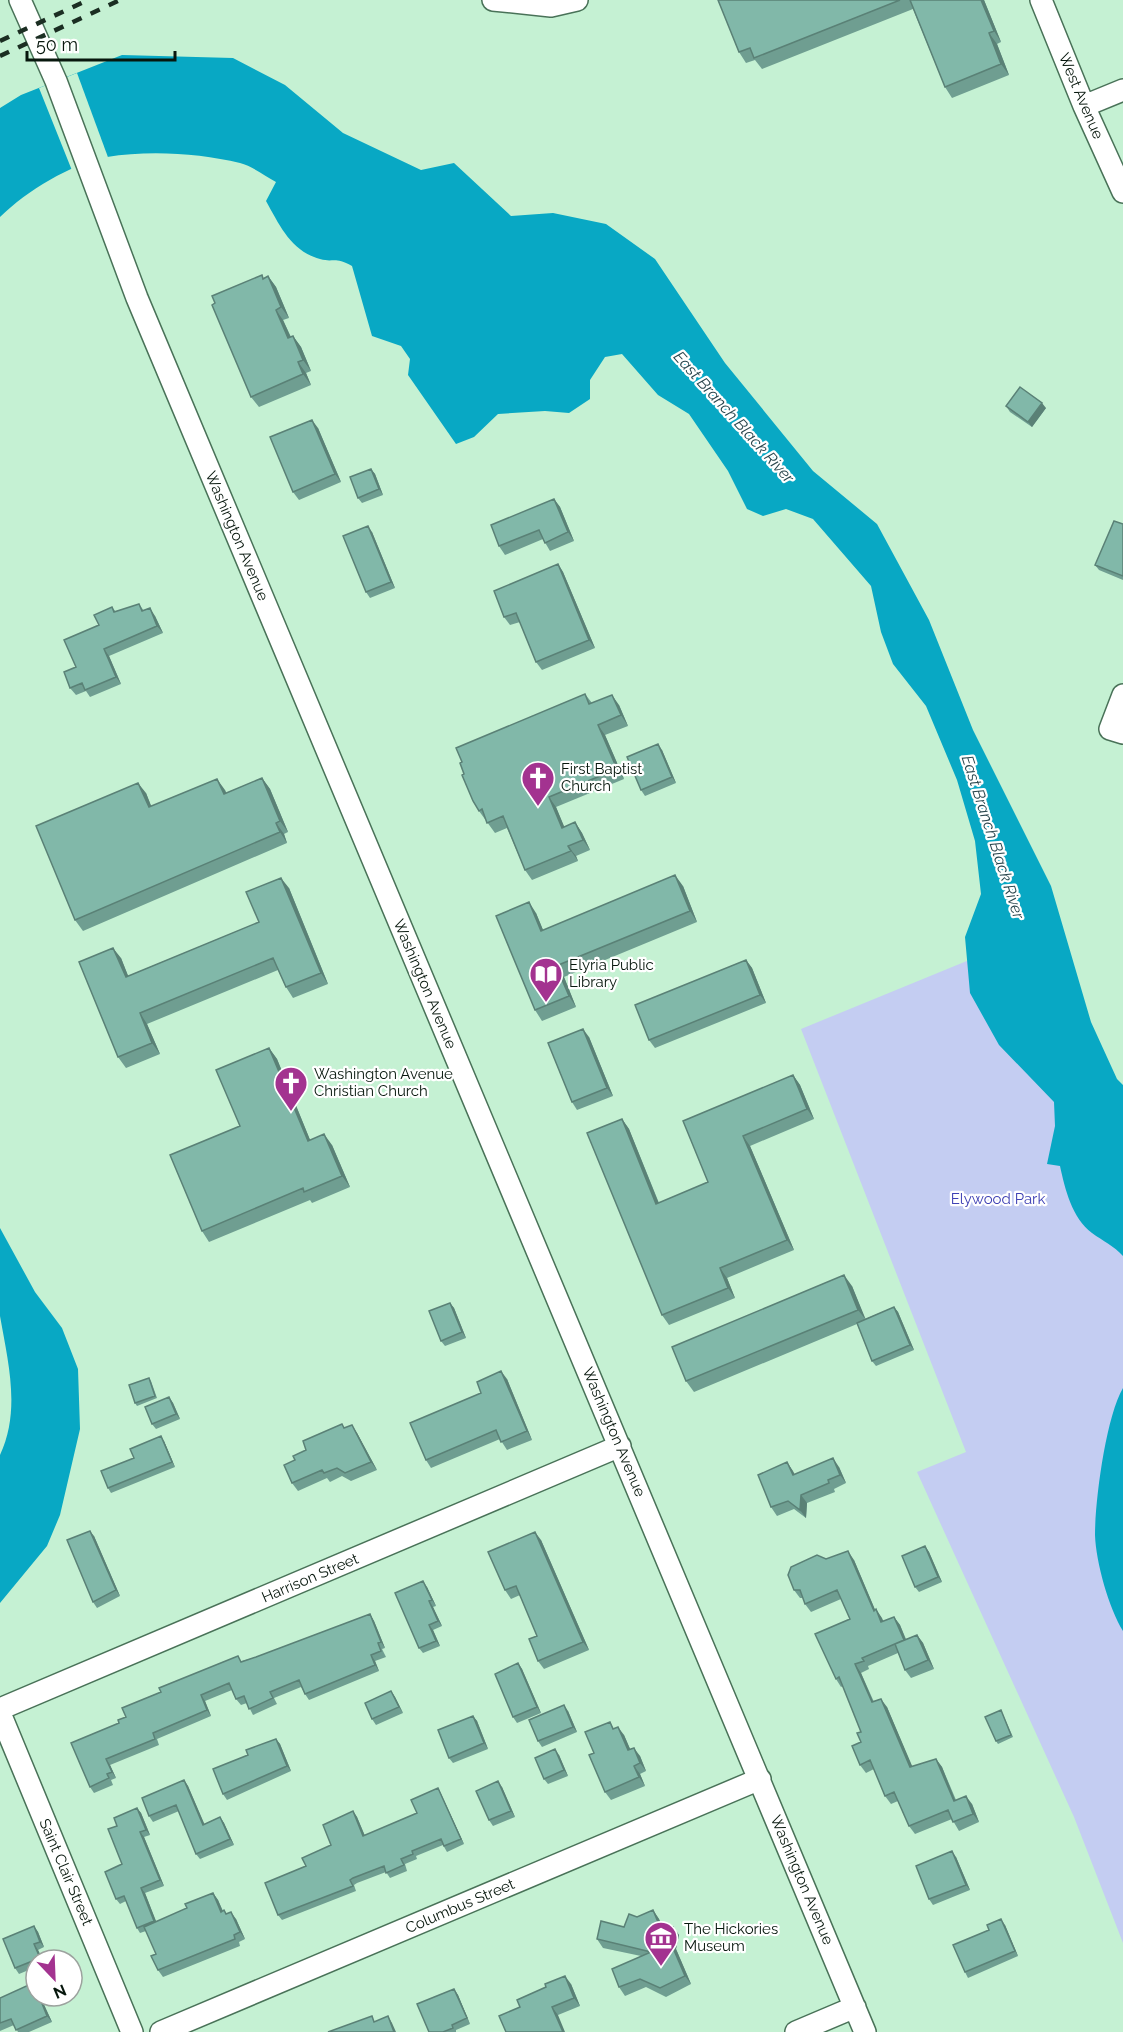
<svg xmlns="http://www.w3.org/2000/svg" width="1123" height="2032" font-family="Raleway,sans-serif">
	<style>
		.green { fill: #c4cdf2 }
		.water { fill: #08a8c4 }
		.pier { fill: #c5f1d3 }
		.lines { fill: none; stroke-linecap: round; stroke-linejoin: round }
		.minor-casing { stroke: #497258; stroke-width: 24 }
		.minor { stroke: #fff; stroke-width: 21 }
		.rail { stroke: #1b2e22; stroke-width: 4.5; stroke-dasharray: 10 10; stroke-linecap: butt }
		.wall { fill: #6f9e91 }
		.shaded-wall { fill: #5a8176 }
		.building { fill: #81b8a9; stroke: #5a8176; stroke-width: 1.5 }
		.labels { text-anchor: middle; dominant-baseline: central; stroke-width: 4.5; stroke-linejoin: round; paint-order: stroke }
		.street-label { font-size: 15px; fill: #07170d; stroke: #fff }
		.poi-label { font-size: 15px; fill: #07170d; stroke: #fff; text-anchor: start }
		.park-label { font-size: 15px; fill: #3f41b4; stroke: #fff }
		.water-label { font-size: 16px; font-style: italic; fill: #2a464d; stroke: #fff }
	</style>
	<rect width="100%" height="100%" fill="#c5f1d3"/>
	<!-- green -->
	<path class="green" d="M1025 937 1123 1173V1943L1074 1817 917 1472 966 1452 801 1029Z"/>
	<!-- water -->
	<path class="water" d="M122 55 233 58 285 85 343 133 421 170 454 163 511 216 553 213 606 224 655 259 725 363 813 471 877 524 929 620 973 730 1051 886 1091 1022 1117 1079 1123 1085V1256C1114 1246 1103 1241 1092 1233 1072 1218 1065 1189 1060 1166L1047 1164 1055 1126 1054 1102 999 1045 970 993 965 937 981 894 975 841 957 780 926 706 893 664 881 632 871 586 813 519 786 509 763 516 747 509 728 471 689 414 658 395 622 354 605 357 590 380V399L569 413 545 411 498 414 474 437 456 444 408 375 410 359 401 346 372 336 352 266C334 256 334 263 320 259 291 251 280 226 266 201L276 182C265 176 252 166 240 163 200 153 148 150 107 157 69 165 28 190 0 217V108L21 95Z
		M0 1228 35 1292 62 1328 78 1369 80 1429 60 1515 47 1546 0 1603V1455C21 1410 8 1362 0 1316 0 1292 0 1254 0 1228Z
		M1123 1388V1631C1109 1608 1096 1563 1095 1535 1095 1500 1106 1417 1123 1388Z"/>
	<!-- pier -->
	<path class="pier" d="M77 73 109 160 73 173 39 88Z"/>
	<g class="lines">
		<defs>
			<path id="minor" d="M20 0 56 81 137 298 865 2032
				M493 0 551 6 577 0
				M1041 0 1084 106 1123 192
				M1084 106 1123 90
				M1123 695 1110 729 1123 733
				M0 1709 620 1446
				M0 1713 132 2032
				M161 2032 760 1779
				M796 2032 855 2007"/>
		</defs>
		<!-- minor casing -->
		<use href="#minor" class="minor-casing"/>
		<!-- minor -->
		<use href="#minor" class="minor"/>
		<!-- rail -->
		<path class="rail" d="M0 41 88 0
			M0 56 120 0"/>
	</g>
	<!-- wall -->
	<path class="wall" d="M718 0H984L1001 42 997 44 1009 75 952 98 945 87 913 9 762 69 755 60 746 63 739 52Z
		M268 276 276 287 289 318 283 320 291 337 293 336 301 347 311 371 306 373 311 385 259 407 251 397 264 278Z
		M1006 406 1046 408 1032 427 1010 412Z
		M318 428 341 482 299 500 293 492Z
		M371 469 375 474 383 495 362 503 358 498Z
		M554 499 560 507 574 541 550 551 543 539 505 555 499 546Z
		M1123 524V580L1099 570 1095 565Z
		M372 532 395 588 370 598 366 592Z
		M558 564 563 572 595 648 542 670 536 662 520 622 510 625 504 617Z
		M139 604 144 611 155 616 163 633 109 656 121 684 90 697 86 691 76 695 70 688 76 667 99 625 112 607 116 612Z
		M585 694 592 703 619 705 628 726 605 735 624 779 556 807 564 827 575 822 582 833 590 850 576 856 578 861 532 880 525 870 507 828 495 833 479 811Z
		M662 750 676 783 645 796 641 790Z
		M262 778 270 789 288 832 284 834 287 843 83 931 75 920 146 793 151 806 225 790 226 793Z
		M683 886 697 922 564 977 576 1007 542 1021 535 1010 536 913 543 930Z
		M289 888 328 984 293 998 286 987 278 970 147 1024 160 1054 126 1068 118 1057 121 958 128 976 259 922Z
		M746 960 752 968 766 1003 655 1048 649 1040Z
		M589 1037 613 1096 577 1110 572 1102Z
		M269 1048 277 1059 310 1140 332 1145 350 1187 312 1203 310 1200 209 1242 202 1231Z
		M793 1075 800 1085 814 1119 750 1146 794 1250 727 1278 735 1298 669 1325 662 1315 622 1119 629 1129 659 1203 708 1182 683 1121Z
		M852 1286 865 1319 894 1307 898 1312 914 1350 876 1366 872 1361 857 1324 694 1392 686 1381Z
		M450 1303 454 1308 466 1338 445 1346 441 1341Z
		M149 1378 151 1381 157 1398 137 1406 135 1403Z
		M507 1379 532 1440 507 1450 500 1439 431 1468 426 1460 481 1393Z
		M169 1397 173 1403 180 1419 156 1429 152 1424Z
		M345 1428 357 1433 377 1470 351 1481 342 1476 330 1482 327 1478 298 1491 292 1483 295 1460 306 1450Z
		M164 1441 175 1467 111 1493 108 1488 134 1458Z
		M787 1462 795 1475 839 1467 846 1483 834 1489 835 1492 807 1503 806 1518 794 1509 777 1516 771 1507Z
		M94 1536 120 1596 97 1608 93 1602Z
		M541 1540 589 1650 544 1669 538 1661 537 1636 520 1595 511 1599 505 1590Z
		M925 1546 929 1552 942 1582 919 1592 915 1587Z
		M826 1559 854 1560 875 1610 876 1609 883 1621 894 1617 900 1625 906 1639 917 1635 923 1643 934 1669 911 1678 905 1670 898 1653 868 1666 869 1669 861 1673 874 1702 887 1707 912 1767 936 1759 942 1767 956 1800 972 1804 979 1822 959 1831 952 1819 915 1834 909 1826 898 1801 891 1804 885 1796 874 1769 866 1773 860 1765 861 1732 843 1686 841 1687 836 1679 850 1619 841 1599 811 1612 805 1604 803 1598H800L794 1590Z
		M427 1587 436 1606 433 1607 442 1626 433 1630 440 1646 423 1653 419 1648Z
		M370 1614 374 1621 385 1648 382 1649 386 1657 375 1661 379 1671 309 1700 305 1694 301 1687 274 1698 277 1704 253 1715 247 1703 241 1705 236 1699 232 1690 205 1701 211 1716 157 1739 159 1745 110 1765 116 1778 111 1780 113 1785 94 1793 90 1787 119 1723 242 1661 256 1657Z
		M518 1663 522 1669 541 1713 517 1723 513 1717Z
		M391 1691 395 1697 403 1713 376 1725 372 1719Z
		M1001 1710 1013 1737 998 1744 996 1741Z
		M568 1711 577 1732 542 1747 538 1741Z
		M473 1716 477 1721 488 1749 453 1763 449 1758Z
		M610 1722 614 1729 624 1735 630 1749 640 1756 646 1771 640 1774 645 1786 611 1800 605 1792 594 1753Z
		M276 1739 280 1744 291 1771 227 1800 223 1794 248 1755Z
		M559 1755 568 1776 548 1784 544 1779Z
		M184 1780 188 1786 204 1824 220 1817 224 1823 234 1845 200 1859 196 1854 179 1811 153 1822 149 1816Z
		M502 1787 515 1817 493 1826 489 1820Z
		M438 1788 441 1794 464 1844 447 1852 443 1845 416 1856 417 1859 405 1864 407 1871 390 1878 386 1872 357 1883 354 1885 356 1891 282 1920 278 1915 306 1866 331 1845 353 1811 357 1817 365 1836 417 1813Z
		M137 1808 141 1813 150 1835 144 1837 164 1886 145 1893 156 1922 187 1908 213 1893 218 1900 223 1911 224 1910 227 1914 236 1919 245 1939 239 1942 240 1946 163 1977 158 1970 156 1954 146 1931 140 1933 137 1928 126 1901 120 1904 116 1899 122 1864 117 1826Z
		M956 1857 970 1890 933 1905 929 1899Z
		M653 1910 659 1919 662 1927H673L679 1935 676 1949 691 1984 666 1997 646 1987 625 1996 619 1987 641 1956 603 1948 597 1939 624 1927 637 1917Z
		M1005 1925 1018 1956 968 1978 965 1972Z
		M34 1926 38 1932 44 1947 38 1950 43 1960H36V1967L19 1974 15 1968Z
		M571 1984 580 2006 558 2015 520 2007Z
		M454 1989 458 1995 470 2024 456 2030V2032H429Z
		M40 1996 52 2022 29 2032H18L14 2025 0 2031V1998Z"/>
	<!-- shaded-wall -->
	<path class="shaded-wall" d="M981 0H984L1001 42 994 31Z
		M989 33 997 44 1009 75 1001 64Z
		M268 276 276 287 289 318 281 307Z
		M276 310 283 320 296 349 288 338Z
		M293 336 301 347 311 371 303 360Z
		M298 362 306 373 311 385 303 374Z
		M1042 403 1046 408 1032 427 1028 422Z
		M312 420 318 428 341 482 335 474Z
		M371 469 375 474 383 495 379 489Z
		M554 499 560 507 574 541 568 532Z
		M368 526 372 532 395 588 391 582Z
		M558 564 563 572 595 648 589 640Z
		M150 608 155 616 163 633 157 626Z
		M104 649 109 656 121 684 116 677Z
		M612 695 619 705 628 726 621 715Z
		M598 725 605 735 624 779 617 769Z
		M658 744 662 750 676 783 672 777Z
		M262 778 270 789 288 832 280 821Z
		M217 779 225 790 231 805 224 794Z
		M138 783 146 793 156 818 149 807Z
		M549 797 556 807 569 838 562 828Z
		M575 822 582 833 590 850 583 840Z
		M276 823 284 834 287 843 280 832Z
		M568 846 576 856 578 861 571 851Z
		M675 875 683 886 697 922 690 911Z
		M281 878 289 888 328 984 321 973Z
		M529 902 536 913 548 942 541 931Z
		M113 948 121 958 133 988 126 977Z
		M746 960 752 968 766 1003 760 995Z
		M556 966 564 977 576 1007 569 996Z
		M140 1013 147 1024 160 1054 152 1043Z
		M583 1029 589 1037 613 1096 607 1088Z
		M269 1048 277 1059 315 1152 308 1141Z
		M793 1075 800 1085 814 1119 807 1109Z
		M622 1119 629 1129 663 1214 656 1204Z
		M324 1134 332 1145 350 1187 342 1176Z
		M743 1136 750 1146 794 1250 787 1240Z
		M720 1268 727 1278 735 1298 728 1288Z
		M844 1275 852 1286 866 1320 858 1310Z
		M450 1303 454 1308 466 1338 462 1332Z
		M894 1307 898 1312 914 1350 910 1345Z
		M501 1371 507 1379 532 1440 527 1431Z
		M169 1397 173 1403 180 1419 176 1414Z
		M352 1425 357 1433 377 1470 371 1462Z
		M161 1436 164 1441 175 1467 172 1462Z
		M833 1458 839 1467 846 1483 840 1475Z
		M787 1462 793 1471 799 1484 793 1475Z
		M801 1495 807 1503 806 1518 800 1510Z
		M90 1531 94 1536 120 1596 116 1590Z
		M535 1532 541 1540 589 1650 583 1642Z
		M925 1546 929 1552 942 1582 938 1577Z
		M848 1551 854 1560 879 1619 874 1611Z
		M423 1581 427 1587 436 1606 432 1600Z
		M429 1601 433 1607 442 1626 438 1621Z
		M876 1609 882 1618 887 1630 881 1622Z
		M370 1614 374 1621 385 1648 381 1642Z
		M894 1617 900 1625 909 1648 904 1640Z
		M429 1625 433 1630 440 1646 436 1641Z
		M917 1635 923 1643 934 1669 928 1660Z
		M371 1655 375 1661 379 1671 375 1665Z
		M518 1663 522 1669 541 1713 537 1707Z
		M855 1664 861 1673 877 1711 872 1702Z
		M391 1691 395 1697 403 1713 399 1707Z
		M201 1695 205 1701 211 1716 207 1710Z
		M881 1699 887 1707 916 1775 910 1767Z
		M564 1705 568 1711 577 1732 573 1727Z
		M473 1716 477 1721 488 1749 484 1743Z
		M618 1727 624 1735 634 1758 628 1750Z
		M276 1739 280 1744 291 1771 287 1766Z
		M634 1748 640 1756 646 1771 640 1763Z
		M555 1749 559 1755 568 1776 564 1770Z
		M106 1759 110 1765 116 1778 112 1772Z
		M936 1759 942 1767 959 1810 954 1801Z
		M634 1766 640 1774 645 1786 639 1777Z
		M184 1780 188 1786 207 1830 203 1825Z
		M498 1781 502 1787 515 1817 511 1811Z
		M438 1788 441 1794 464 1844 461 1839Z
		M966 1796 972 1804 979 1822 973 1814Z
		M137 1808 141 1813 150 1835 146 1830Z
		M353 1811 357 1817 367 1841 363 1836Z
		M220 1817 224 1823 234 1845 230 1839Z
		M140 1832 144 1837 164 1886 160 1880Z
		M952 1851 956 1857 970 1890 966 1885Z
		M141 1888 145 1893 158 1926 154 1921Z
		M213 1893 218 1900 226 1919 221 1912Z
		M653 1910 659 1919 666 1935 660 1927Z
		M231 1912 236 1919 245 1939 240 1932Z
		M1001 1919 1005 1925 1018 1956 1015 1951Z
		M34 1926 38 1932 44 1947 40 1942Z
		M673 1927 679 1935 676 1949 691 1984 685 1976 670 1941Z
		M34 1944 38 1950 43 1960 40 1958Z
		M565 1976 571 1984 580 2006 574 1998Z
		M454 1989 458 1995 470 2024 467 2018Z
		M39 1996H40L52 2022 47 2016Z
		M552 2007 558 2015 565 2032H563Z
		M388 2016 392 2023 396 2032H394Z"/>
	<!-- building -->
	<path class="building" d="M718 0H900L754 58 750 48 739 52Z
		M910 0H981L994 31 989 33 1001 64 945 87Z
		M262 275 263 279 268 276 281 307 276 310 288 338 293 336 303 360 298 362 303 374 251 397 212 305 215 303 212 296Z
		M1020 387 1042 403 1028 422 1006 406Z
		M312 420 335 474 293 492 270 437Z
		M371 469 379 489 358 498 350 477Z
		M554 499 568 532 545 543 539 530 499 546 491 525Z
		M1114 521 1123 524V576L1095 565Z
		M368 526 391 582 366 592 343 536Z
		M558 564 589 640 536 662 516 613 504 617 494 591Z
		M139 604 142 611 150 608 157 626 104 649 116 677 85 690 82 683 70 688 64 672 76 667 64 640 99 625 94 615 112 607 114 612Z
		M585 694 589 704 612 695 621 715 598 725 617 769 549 797 562 828 575 822 583 840 568 846 571 851 525 870 503 816 487 823 482 809 479 811 473 801 462 775 464 774 460 763 462 762 456 748Z
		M658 744 672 777 641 790 627 757Z
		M262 778 280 821 276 823 280 832 75 920 36 826 138 783 149 807 217 779 224 794Z
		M675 875 690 911 556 966 569 996 535 1010 496 916 529 902 541 931Z
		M281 878 321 973 286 987 273 958 140 1013 152 1043 118 1057 79 962 113 948 126 977 259 922 246 892Z
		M746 960 760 995 649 1040 635 1005Z
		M583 1029 607 1088 572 1102 548 1043Z
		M269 1048 308 1141 324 1134 342 1176 304 1192 303 1188 202 1231 170 1155 240 1126 216 1070Z
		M793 1075 807 1109 743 1136 787 1240 720 1268 728 1288 662 1315 587 1133 622 1119 656 1204 708 1182 683 1121Z
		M844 1275 858 1310 686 1381 672 1347Z
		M450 1303 462 1332 441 1341 429 1311Z
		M894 1307 910 1345 872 1361 857 1323Z
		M501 1371 527 1431 501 1442 496 1430 426 1460 410 1423 481 1393 477 1382Z
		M149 1378 155 1396 135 1403 129 1385Z
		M169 1397 176 1414 152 1424 145 1407Z
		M342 1424 344 1428 352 1425 371 1462 345 1473 337 1468 324 1473 322 1470 292 1483 284 1465 295 1460 293 1456 306 1450 303 1441Z
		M161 1436 172 1462 108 1488 101 1471 134 1458 130 1449Z
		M833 1458 840 1475 828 1480 829 1483 801 1495 800 1510 788 1501 771 1507 758 1475 787 1462 793 1475Z
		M90 1531 116 1590 93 1602 67 1540Z
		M535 1532 583 1642 538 1661 529 1639 537 1636 516 1586 505 1590 488 1552Z
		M925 1546 938 1577 915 1587 902 1556Z
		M848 1551 874 1611 876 1609 881 1622 894 1617 904 1640 862 1658 864 1661 855 1664 872 1702 881 1699 910 1767 936 1759 954 1801 966 1796 973 1814 953 1822 948 1810 909 1826 894 1792 885 1796 870 1760 860 1765 852 1746 861 1742 857 1733 861 1732 839 1677 836 1679 815 1634 850 1619 837 1590 805 1604 800 1590H794L788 1575 791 1567 817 1555 826 1559Z
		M423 1581 432 1600 429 1601 438 1621 429 1625 436 1641 419 1648 395 1593Z
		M370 1614 381 1642 378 1643 381 1651 371 1655 375 1665 305 1694 299 1680 270 1692 273 1698 249 1709 244 1696 236 1699 229 1683 201 1695 207 1710 153 1733 155 1739 106 1759 112 1772 107 1774 109 1778 90 1787 71 1743 119 1723 118 1720 126 1717 122 1708 161 1692 159 1688 238 1656 241 1662 256 1657Z
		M917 1635 928 1660 905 1670 895 1644Z
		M518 1663 537 1707 513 1717 495 1674Z
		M391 1691 399 1707 372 1719 365 1703Z
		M564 1705 573 1727 538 1741 529 1720Z
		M1001 1710 1011 1735 996 1741 985 1717Z
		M473 1716 484 1743 449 1758 438 1730Z
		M610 1722 613 1729 618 1727 628 1750 634 1748 640 1763 634 1766 639 1777 605 1792 589 1755 594 1753 585 1732Z
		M276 1739 287 1766 223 1794 213 1769 248 1755 246 1750Z
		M555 1749 564 1770 544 1779 535 1758Z
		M184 1780 203 1825 220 1817 230 1839 196 1854 176 1805 149 1816 142 1798Z
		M498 1781 511 1811 489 1820 476 1791Z
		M438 1788 461 1839 444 1846 441 1839 412 1851 413 1854 401 1859 404 1865 386 1873 384 1866 353 1878 350 1880 353 1886 278 1915 265 1883 306 1866 302 1858 331 1845 323 1825 353 1811 363 1836 417 1813 411 1800Z
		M137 1808 146 1830 140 1832 160 1880 141 1888 154 1921 137 1928 124 1896 116 1899 105 1872 122 1864 108 1829 117 1826 114 1818Z
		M952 1851 966 1885 929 1899 916 1866Z
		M213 1893 221 1912 224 1910 226 1914 231 1912 240 1932 234 1935 235 1939 158 1970 151 1956 156 1954 144 1927 187 1908 185 1904Z
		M653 1910 660 1927H673L670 1941 685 1976 660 1988 640 1979 619 1987 612 1969 651 1952 597 1939 601 1921 624 1927 629 1914 637 1917Z
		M1001 1919 1015 1951 965 1972 953 1945 989 1930 987 1925Z
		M34 1926 40 1942 34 1944 40 1958 15 1968 3 1939Z
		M565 1976 574 1998 552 2007 563 2032H506L499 2016 520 2007 517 2000 546 1987 545 1984Z
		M33 1983 36 1990V1996H39L47 2016 16 2030 11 2019 0 2023V1998Z
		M454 1989 467 2018 452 2025 453 2028 443 2032H429L417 2004Z
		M372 2016 374 2022 388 2016 394 2032H328Z"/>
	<!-- icons -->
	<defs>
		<symbol id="church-pin" viewBox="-11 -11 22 30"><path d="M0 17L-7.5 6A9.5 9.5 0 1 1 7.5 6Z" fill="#a33390" stroke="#fff"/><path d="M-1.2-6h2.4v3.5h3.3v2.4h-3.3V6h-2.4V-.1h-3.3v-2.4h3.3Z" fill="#fff"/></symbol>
		<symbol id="library-pin" viewBox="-11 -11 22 30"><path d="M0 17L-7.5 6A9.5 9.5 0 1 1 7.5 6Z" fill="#a33390" stroke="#fff"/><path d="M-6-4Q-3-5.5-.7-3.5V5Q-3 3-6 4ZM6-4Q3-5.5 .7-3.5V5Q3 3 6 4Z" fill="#fff"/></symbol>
		<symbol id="museum-pin" viewBox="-11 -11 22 30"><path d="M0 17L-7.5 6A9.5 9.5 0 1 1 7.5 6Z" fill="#a33390" stroke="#fff"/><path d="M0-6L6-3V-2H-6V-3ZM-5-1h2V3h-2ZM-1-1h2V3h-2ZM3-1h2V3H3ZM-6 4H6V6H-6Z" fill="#fff"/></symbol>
	</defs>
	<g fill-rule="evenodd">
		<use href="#church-pin" x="519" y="759" width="38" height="52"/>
		<use href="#library-pin" x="527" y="955" width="38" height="52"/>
		<use href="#church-pin" x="272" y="1064" width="38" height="52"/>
		<use href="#museum-pin" x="642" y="1919" width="38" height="52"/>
	</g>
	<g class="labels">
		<!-- street labels -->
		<g class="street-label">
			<text transform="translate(1081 96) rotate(67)">West Avenue</text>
			<text transform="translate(237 536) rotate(67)">Washington Avenue</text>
			<text transform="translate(425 984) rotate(67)">Washington Avenue</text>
			<text transform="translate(614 1432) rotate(67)">Washington Avenue</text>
			<text transform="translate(310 1578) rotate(-23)">Harrison Street</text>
			<text transform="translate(66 1872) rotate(67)">Saint Clair Street</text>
			<text transform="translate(802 1880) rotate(67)">Washington Avenue</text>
			<text transform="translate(460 1906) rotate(-23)">Columbus Street</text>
		</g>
		<!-- poi labels -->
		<g class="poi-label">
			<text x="561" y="769">First Baptist<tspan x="561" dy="17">Church</tspan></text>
			<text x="569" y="965">Elyria Public<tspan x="569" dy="17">Library</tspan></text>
			<text x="314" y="1074">Washington Avenue<tspan x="314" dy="17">Christian Church</tspan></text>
			<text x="684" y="1929">The Hickories<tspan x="684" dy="17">Museum</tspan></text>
		</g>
		<!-- park labels -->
		<g class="park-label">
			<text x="998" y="1199">Elywood Park</text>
		</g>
		<!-- water labels -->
		<g class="water-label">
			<text transform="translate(734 417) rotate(48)">East Branch Black River</text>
			<text transform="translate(993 837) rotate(72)">East Branch Black River</text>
		</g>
	</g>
	<!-- north arrow -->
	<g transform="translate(54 1978) rotate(157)"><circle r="28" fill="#ffffff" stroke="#9ca29e" stroke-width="1.5"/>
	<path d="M0-4.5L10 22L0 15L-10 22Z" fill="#a33390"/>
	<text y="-9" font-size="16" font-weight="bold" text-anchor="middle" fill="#07170d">N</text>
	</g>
	<!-- scale -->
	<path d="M27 51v9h148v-9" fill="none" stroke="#07170d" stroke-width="3"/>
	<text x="36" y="51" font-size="18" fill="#07170d" stroke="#ffffff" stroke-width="4.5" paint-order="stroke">50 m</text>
</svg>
